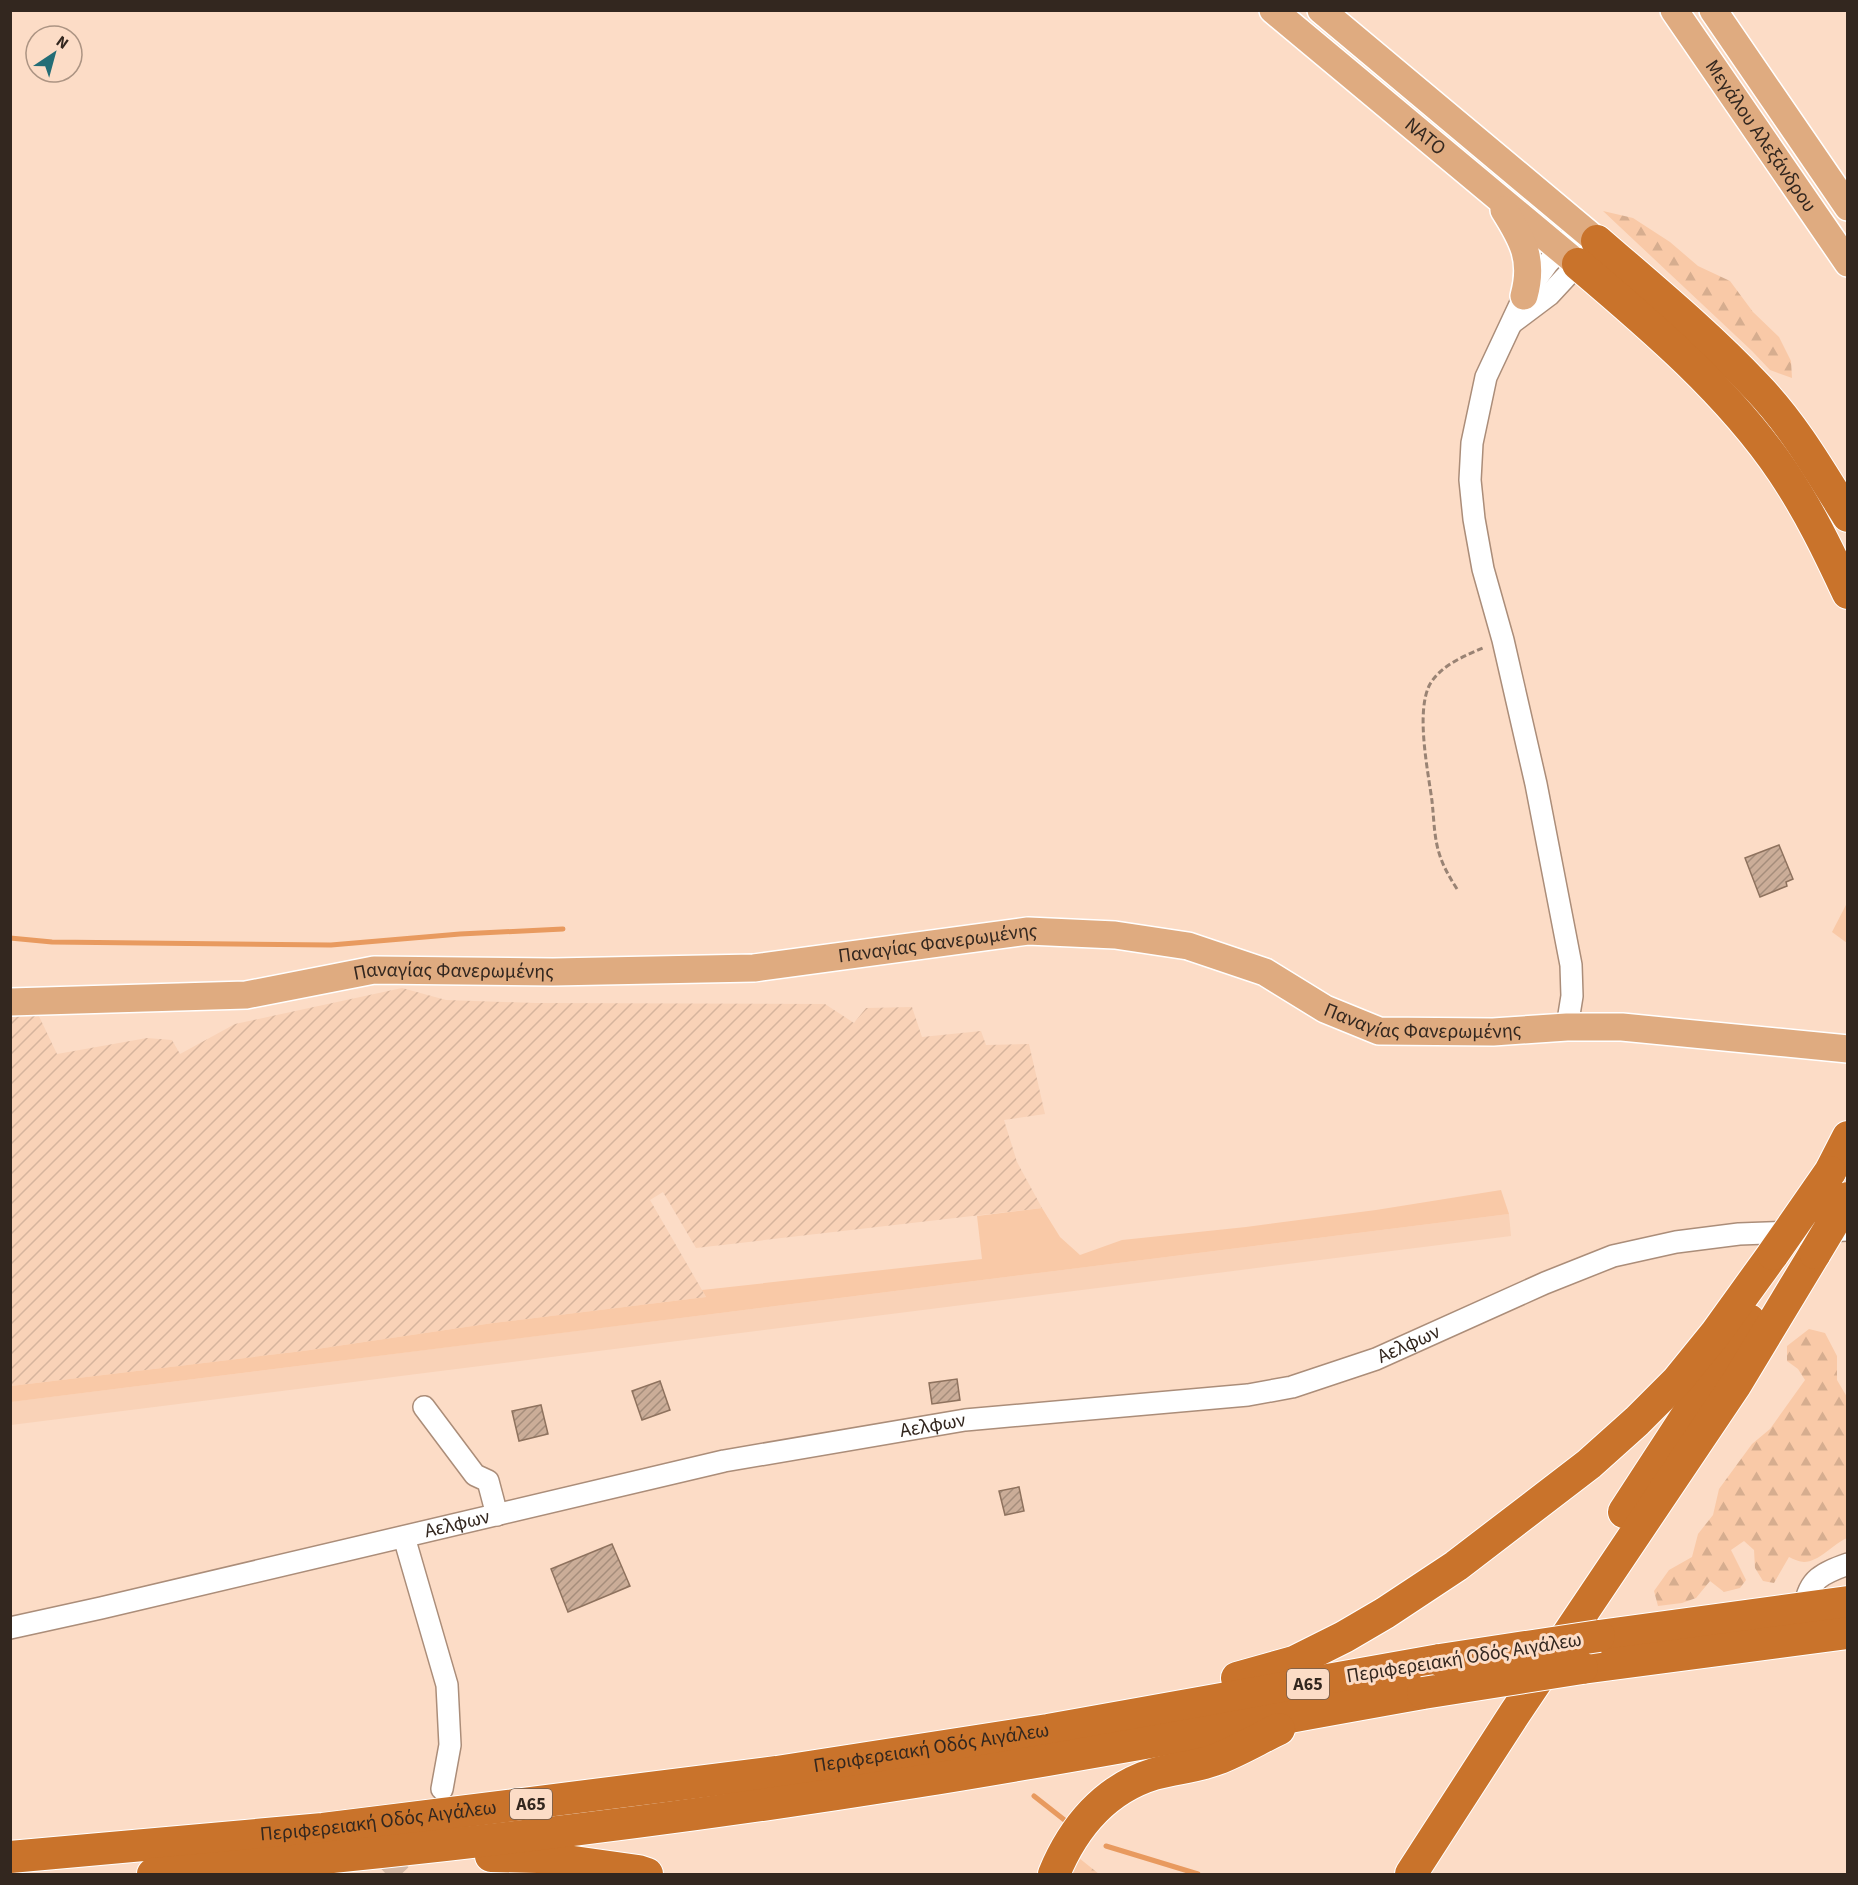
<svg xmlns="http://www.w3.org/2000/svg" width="1858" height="1885" font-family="'Source Sans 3',sans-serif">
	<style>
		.built { fill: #f9d2b7 }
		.industrial { fill: url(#industrial-furrows) }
		.grass { fill: #f9c9a7 }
		.forest { fill: url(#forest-firs) }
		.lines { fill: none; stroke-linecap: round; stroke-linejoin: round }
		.stream { stroke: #e89a5f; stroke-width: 5 }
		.building { fill: url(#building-hatch); stroke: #8e725e; stroke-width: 1.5 }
		.minor-tunnel { stroke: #d4b8a5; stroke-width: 21; stroke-dasharray: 21 10; stroke-linecap: butt }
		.minor-casing { stroke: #ab8d79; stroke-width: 24 }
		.major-casing { stroke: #fff; stroke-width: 30 }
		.highway-casing { stroke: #fff; stroke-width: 34 }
		.path { stroke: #998374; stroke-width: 3; stroke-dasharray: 6 3; stroke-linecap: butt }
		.minor { stroke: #fff; stroke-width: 21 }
		.major { stroke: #dfab80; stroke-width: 27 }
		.highway { stroke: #c9732b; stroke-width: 32 }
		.highway-bridge-casing { stroke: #fff; stroke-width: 34; stroke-linecap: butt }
		.highway-bridge { stroke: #c9732b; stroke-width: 32 }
		.labels { text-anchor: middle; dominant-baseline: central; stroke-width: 6; stroke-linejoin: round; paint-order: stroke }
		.shield { fill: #fcdcc6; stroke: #6f5d51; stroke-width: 1.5 }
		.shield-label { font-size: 18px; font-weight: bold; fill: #33271f }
		.street-label { font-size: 20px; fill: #33271f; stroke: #fcdcc6 }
	</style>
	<defs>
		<pattern id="industrial-furrows" width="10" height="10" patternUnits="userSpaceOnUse" patternTransform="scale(1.5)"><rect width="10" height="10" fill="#f9d2b7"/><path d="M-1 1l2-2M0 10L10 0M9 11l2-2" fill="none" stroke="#d6b49d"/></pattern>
		<pattern id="forest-firs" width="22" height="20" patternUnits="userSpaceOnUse" patternTransform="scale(1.5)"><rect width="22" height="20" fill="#f9c9a7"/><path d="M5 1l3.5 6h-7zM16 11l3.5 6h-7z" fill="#d6ad8f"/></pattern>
		<pattern id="building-hatch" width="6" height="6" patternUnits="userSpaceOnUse" patternTransform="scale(1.5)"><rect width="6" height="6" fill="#cbad98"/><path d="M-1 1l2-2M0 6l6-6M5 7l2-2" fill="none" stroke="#a58d7b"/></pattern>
	</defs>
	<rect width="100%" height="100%" fill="#fcdcc6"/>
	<!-- built -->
	<path class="built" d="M1509 1214 1511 1236 11 1425 10 1402Z"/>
	<!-- industrial -->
	<path class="industrial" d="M402 988 446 1000 535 1003 825 1004 854 1023 866 1008 912 1007 922 1037 981 1031 986 1045 1029 1044 1045 1114 1004 1120 1017 1162 1042 1208 696 1248 663 1192 650 1200 706 1297 493 1323 303 1351 11 1386 10 1013 37 1012 57 1054 147 1038 172 1040 180 1054 235 1024Z"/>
	<!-- grass -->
	<path class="grass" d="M1847 903V943L1832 932Z
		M1501 1190 1509 1214 11 1402V1386L303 1351 493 1323 706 1297 702 1290 982 1259 977 1216 1042 1208 1060 1237 1080 1255 1122 1240 1246 1227 1376 1210Z"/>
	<!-- forest -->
	<path class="forest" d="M1603 211 1633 218 1670 242 1698 266 1730 281 1753 312 1779 337 1791 361 1792 378 1770 370 1752 351Z
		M1809 1329 1825 1333 1837 1356V1380L1847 1397V1538C1833 1544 1819 1562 1804 1562 1800 1562 1793 1559 1789 1557L1774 1583 1763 1581 1755 1568 1754 1550 1744 1541 1731 1550 1746 1580 1740 1588 1724 1592 1710 1581 1696 1598 1682 1603 1658 1606 1654 1591 1669 1570 1692 1557 1698 1534 1713 1515 1719 1489 1752 1444 1770 1429 1805 1380 1798 1369 1787 1361V1346Z
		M1074 1854 1099 1874H1066Z"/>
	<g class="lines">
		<!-- stream -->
		<path class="stream" d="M10 938 52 942 331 945 460 934 563 929
			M1034 1796 1067 1822
			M1106 1846 1198 1874"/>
	</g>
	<!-- building -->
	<path class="building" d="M1779 845 1793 879 1786 882 1787 886 1760 897 1745 858Z
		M957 1379 960 1400 932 1404 929 1383Z
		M660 1381 670 1410 642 1420 632 1391Z
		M541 1405 548 1434 519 1441 512 1411Z
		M1019 1487 1024 1511 1005 1515 999 1491Z
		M612 1544 630 1586 568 1612 551 1569Z"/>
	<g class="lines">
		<!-- minor-tunnel -->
		<path class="minor-tunnel" d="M386 1874 403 1858 412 1845"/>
		<defs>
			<g id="minor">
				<path d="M1513 322 1549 295 1587 254"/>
				<path d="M1567 1027 1572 996 1571 965 1536 784 1503 640 1483 569 1474 519 1470 480 1472 443 1486 377 1524 296 1547 264 1580 227"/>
				<path d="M424 1407 475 1475 488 1481 497 1515"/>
				<path d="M404 1537 447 1685 450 1745 442 1789"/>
				<path d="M1805 1607C1808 1579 1823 1573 1848 1564"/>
				<path id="s1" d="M10 1628 101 1608 724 1461 965 1420 1248 1395 1292 1387 1376 1359 1545 1283 1613 1256 1676 1242 1739 1234 1848 1230"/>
			</g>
			<g id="major">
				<path id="s2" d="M1273 10 1578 264"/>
				<path d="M1321 10 1597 241"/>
				<path id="s3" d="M1674 10 1848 263"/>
				<path d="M1713 10 1848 207"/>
				<path d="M1504 210C1523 240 1534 260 1524 296"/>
				<path id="s4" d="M10 1002 246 995 374 970 553 972 754 968 1028 931 1115 935 1188 946 1265 972 1325 1009 1379 1031 1493 1032 1567 1027H1622L1848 1049"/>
			</g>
			<g id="highway">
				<path d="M1597 241C1651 288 1707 334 1756 386 1793 424 1820 471 1848 516"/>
				<path d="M1578 264C1650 325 1730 393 1783 472 1809 511 1828 550 1848 593"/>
				<path d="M1830 1172 1848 1137"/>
				<path d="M1624 1512 1749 1320"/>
				<path d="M1599 1636 1848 1602"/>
				<path d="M1582 1668 1848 1633"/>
				<path d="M1237 1678 1294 1662 1344 1637 1385 1613 1456 1566 1589 1464 1637 1421 1677 1381 1716 1333 1773 1254"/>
				<path d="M491 1856 538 1857 638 1871 647 1874"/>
				<path id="s5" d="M10 1857 323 1829 777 1772 1048 1730 1440 1660"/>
				<path d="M153 1874C408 1852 662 1822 915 1782 1085 1755 1254 1723 1423 1693"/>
				<path d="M1054 1874C1073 1828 1105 1789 1154 1774 1174 1768 1197 1767 1217 1759 1238 1751 1258 1739 1279 1729"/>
				<path d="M1411 1874 1515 1713 1736 1384 1815 1253"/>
			</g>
		</defs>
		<!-- minor casing -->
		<use href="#minor" class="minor-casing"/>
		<!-- major casing -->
		<use href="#major" class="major-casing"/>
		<!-- highway casing -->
		<use href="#highway" class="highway-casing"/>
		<!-- path -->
		<path class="path" d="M1457 889C1450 878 1444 868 1440 856 1434 839 1434 819 1432 801 1428 771 1416 714 1429 686 1440 665 1465 656 1485 647"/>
		<!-- minor -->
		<use href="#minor" class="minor"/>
		<!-- major -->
		<use href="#major" class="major"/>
		<!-- highway -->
		<use href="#highway" class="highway"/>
		<defs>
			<path id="highway-bridge" d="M1815 1253 1848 1198
				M1773 1254 1830 1172
				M1440 1660 1599 1636
				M1423 1693 1582 1668"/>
		</defs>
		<!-- highway-bridge casing -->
		<use href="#highway-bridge" class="highway-bridge-casing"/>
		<!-- highway-bridge -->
		<use href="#highway-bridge" class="highway-bridge"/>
	</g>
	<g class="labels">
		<!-- shield labels -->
		<g class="shield">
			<rect x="1287" y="1669" width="42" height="30" rx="4.5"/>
			<rect x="510" y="1789" width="42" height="30" rx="4.5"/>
		</g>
		<g class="shield-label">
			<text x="1308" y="1684">Α65</text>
			<text x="531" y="1804">Α65</text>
		</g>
		<!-- street labels -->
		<g class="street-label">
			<text stroke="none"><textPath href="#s2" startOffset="198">ΝΑΤΟ</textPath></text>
			<text stroke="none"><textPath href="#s3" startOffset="153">Μεγάλου Αλεξάνδρου</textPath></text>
			<text stroke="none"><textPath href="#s4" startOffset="932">Παναγίας Φανερωμένης</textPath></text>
			<text stroke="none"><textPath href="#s4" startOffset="446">Παναγίας Φανερωμένης</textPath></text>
			<text stroke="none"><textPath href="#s4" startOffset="1436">Παναγίας Φανερωμένης</textPath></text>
			<text stroke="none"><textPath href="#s1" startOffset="1431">Αελφων</textPath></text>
			<text stroke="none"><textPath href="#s1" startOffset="945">Αελφων</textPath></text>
			<text stroke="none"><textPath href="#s1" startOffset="459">Αελφων</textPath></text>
			<text transform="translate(1464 1658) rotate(-9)">Περιφερειακή Οδός Αιγάλεω</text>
			<text stroke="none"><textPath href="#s5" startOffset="928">Περιφερειακή Οδός Αιγάλεω</textPath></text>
			<text stroke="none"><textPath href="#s5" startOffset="370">Περιφερειακή Οδός Αιγάλεω</textPath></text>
		</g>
	</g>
	<!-- border -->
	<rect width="1858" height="1885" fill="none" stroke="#33271f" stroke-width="24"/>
	<!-- north arrow -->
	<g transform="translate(54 54) rotate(36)"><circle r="28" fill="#fcdcc6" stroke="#ac9483" stroke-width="1.5"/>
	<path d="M0-4.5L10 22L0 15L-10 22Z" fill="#236d76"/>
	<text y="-9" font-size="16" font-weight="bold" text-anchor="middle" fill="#33271f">N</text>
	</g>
</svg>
